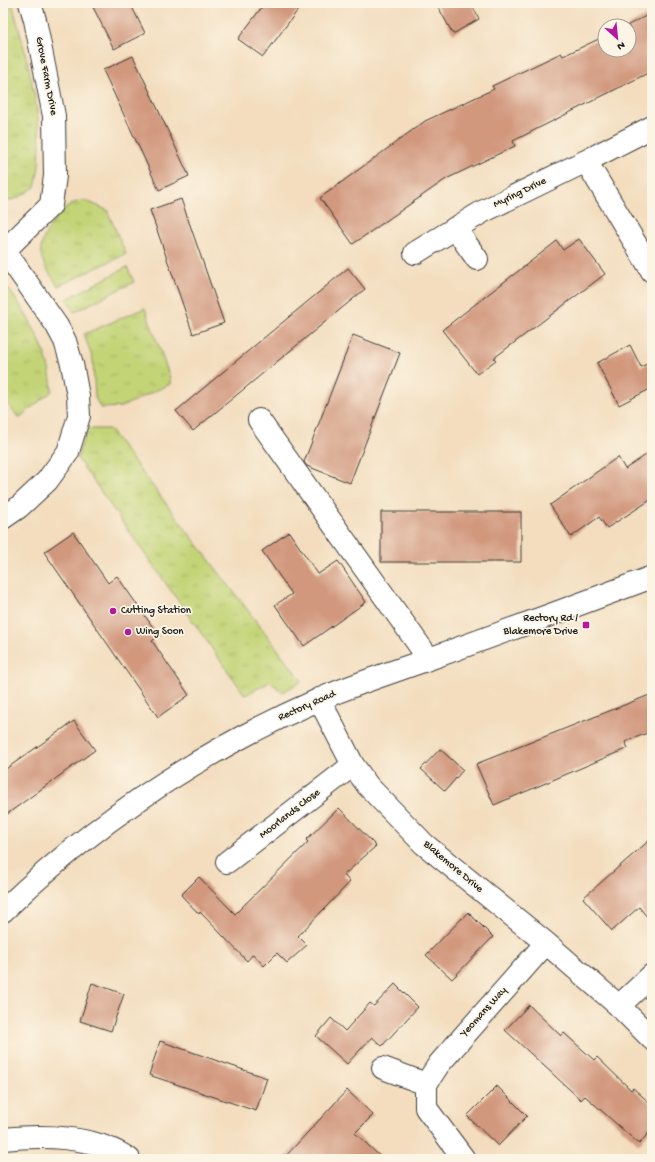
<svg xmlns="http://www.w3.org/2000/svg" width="655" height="1162" font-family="'Gochi Hand',sans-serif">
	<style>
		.grass { fill: url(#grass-tufts); stroke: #70784a }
		.building { fill: #d1987e }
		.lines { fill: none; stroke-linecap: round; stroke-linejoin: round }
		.minor-casing { stroke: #3c3934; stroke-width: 24 }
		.minor { stroke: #fff; stroke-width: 22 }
		.poi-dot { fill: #b5179e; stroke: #fcf5e5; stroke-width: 1.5 }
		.labels { text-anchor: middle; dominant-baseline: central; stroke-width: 3.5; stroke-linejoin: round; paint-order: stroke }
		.street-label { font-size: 11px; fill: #1c1c1c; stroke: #fcf5e5 }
		.poi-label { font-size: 11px; fill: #1c1c1c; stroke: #fcf5e5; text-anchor: start }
	</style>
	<defs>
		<pattern id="grass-tufts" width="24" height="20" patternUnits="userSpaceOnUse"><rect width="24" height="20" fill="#c3d477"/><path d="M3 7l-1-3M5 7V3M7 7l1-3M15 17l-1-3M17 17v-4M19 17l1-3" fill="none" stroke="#a7b566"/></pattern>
	</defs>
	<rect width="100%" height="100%" fill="#fcf5e5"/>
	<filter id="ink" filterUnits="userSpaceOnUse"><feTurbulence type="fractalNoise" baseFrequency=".025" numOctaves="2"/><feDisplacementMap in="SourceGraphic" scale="8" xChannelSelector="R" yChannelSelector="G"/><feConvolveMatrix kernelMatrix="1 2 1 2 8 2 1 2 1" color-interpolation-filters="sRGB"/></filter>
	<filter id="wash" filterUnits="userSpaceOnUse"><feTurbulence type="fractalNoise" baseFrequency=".012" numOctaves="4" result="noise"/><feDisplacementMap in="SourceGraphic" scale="16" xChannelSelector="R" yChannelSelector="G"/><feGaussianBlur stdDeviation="0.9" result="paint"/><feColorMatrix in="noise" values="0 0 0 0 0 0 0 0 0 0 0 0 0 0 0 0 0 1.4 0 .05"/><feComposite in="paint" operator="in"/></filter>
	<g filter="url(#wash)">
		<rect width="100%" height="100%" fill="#f3ddbe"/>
		<!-- grass -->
		<path class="grass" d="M3 3H12C26 56 50 133 35 187L18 198 4 202Z
			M86 201 107 210 126 254 58 286C52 276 42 265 41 253 39 237 60 210 74 203 77 201 82 201 86 201Z
			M127 267 134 282 74 312 67 299Z
			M3 281C27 314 50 349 52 391L19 418 3 399Z
			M145 308 170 378V384L121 407 101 408 95 398 93 360 84 334Z
			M87 429H109L302 681 283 692 270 682 245 695 77 458Z"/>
		<g id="blocks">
			<!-- building -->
			<path class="building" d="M91 3H130L145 33 114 49Z
				M265 3H303L263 57 238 39Z
				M436 3H471L479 19 453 34Z
				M652 13V71L513 141 515 146 446 179 353 244 320 198 425 121 494 89 492 86 561 53 563 56 605 36V50H629V26H626Z
				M133 56 189 176 159 190 103 70Z
				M181 199 224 323 193 334 150 210Z
				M579 239 605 274 494 358 496 360 477 374 442 330 557 241 563 250Z
				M348 268 365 289 193 431 176 411Z
				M353 335 400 353 350 483 307 466 304 462Z
				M630 345 641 367 652 361V388L619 405 597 363Z
				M652 451V499L607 528 599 517 571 537 550 505 618 457 625 469Z
				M381 512H521V562H381Z
				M73 532 108 583 117 576 159 636 152 641 189 695 158 717 44 552Z
				M289 532 318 574 338 561 366 602 304 646 275 605 292 594 262 551Z
				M652 694V731L625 742 628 748 494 805 476 764Z
				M74 721 95 750 3 817V771Z
				M440 749 463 770 445 791 421 769Z
				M339 808 376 846 344 875 350 882 298 936 307 945 287 963 277 953 264 966 253 954 247 961 200 912 199 914 181 895 199 877 235 914 308 842 306 840Z
				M652 838V923L639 907 612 931 583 898Z
				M468 912 493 937 452 979 426 955Z
				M92 983 124 994 111 1031 80 1021Z
				M395 984 418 1007 382 1046 372 1037 347 1064 316 1036 331 1018 345 1031 370 1003 374 1006Z
				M529 1005 561 1036 564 1033 594 1060 597 1057 631 1090 633 1088 652 1105V1129L639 1144 585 1096 581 1100 505 1030Z
				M160 1041 267 1078 256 1111 149 1075Z
				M497 1086 527 1116 498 1146 467 1116Z
				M347 1090 373 1115 355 1133 383 1159H283Z"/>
		</g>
	</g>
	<g filter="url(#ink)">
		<use href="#blocks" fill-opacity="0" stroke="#3c3934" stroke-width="1"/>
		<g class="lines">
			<defs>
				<path id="minor" d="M586 161 652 127
					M455 228 477 259
					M3 248 57 326 65 341 72 364 78 396 79 416 68 452 47 481 19 507 3 518
					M5 250 51 205 55 176 54 116 35 20 30 3
					M415 253 482 212 586 161 652 271
					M259 420 429 659
					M319 699 353 765 368 786 424 844 546 943 619 1006 652 1039
					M227 862 353 765
					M3 911C94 823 202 751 318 700 354 684 393 672 429 659 504 632 578 605 652 577
					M619 1006 652 975
					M383 1068 426 1084
					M3 1139C43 1135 94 1135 129 1159
					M464 1159 426 1108V1084L439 1064 546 943"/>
			</defs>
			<!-- minor casing -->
			<use href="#minor" class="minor-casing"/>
			<!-- minor -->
			<use href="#minor" class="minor"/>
		</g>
	</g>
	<!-- markers -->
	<g class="poi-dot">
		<circle cx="113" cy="611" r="4"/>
		<rect x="582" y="621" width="8" height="8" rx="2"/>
		<circle cx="128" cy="632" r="4"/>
	</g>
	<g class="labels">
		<!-- street labels -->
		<g class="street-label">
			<text transform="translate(46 76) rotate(79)">Grove Farm Drive</text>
			<text transform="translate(520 193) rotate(-26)">Myring Drive</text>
			<text transform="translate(307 706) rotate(-24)">Rectory Road</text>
			<text transform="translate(290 814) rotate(-38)">Moorlands Close</text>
			<text transform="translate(453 867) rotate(40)">Blakemore Drive</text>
			<text transform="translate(484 1012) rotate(-48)">Yeomans Way</text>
		</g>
		<!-- poi labels -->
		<g class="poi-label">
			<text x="121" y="611">Cutting Station</text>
			<text x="578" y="619" text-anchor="end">Rectory Rd /<tspan x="578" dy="13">Blakemore Drive</tspan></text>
			<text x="136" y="632">Wing Soon</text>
		</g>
	</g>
	<!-- margin -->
	<rect width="655" height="1162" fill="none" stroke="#fcf5e5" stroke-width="16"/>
	<!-- north arrow -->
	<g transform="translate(617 38) rotate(153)"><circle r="19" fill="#fcf5e5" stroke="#a29e95"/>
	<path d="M0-3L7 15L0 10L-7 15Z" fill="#b5179e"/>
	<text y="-6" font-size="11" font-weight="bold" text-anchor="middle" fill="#1c1c1c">N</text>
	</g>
</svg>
